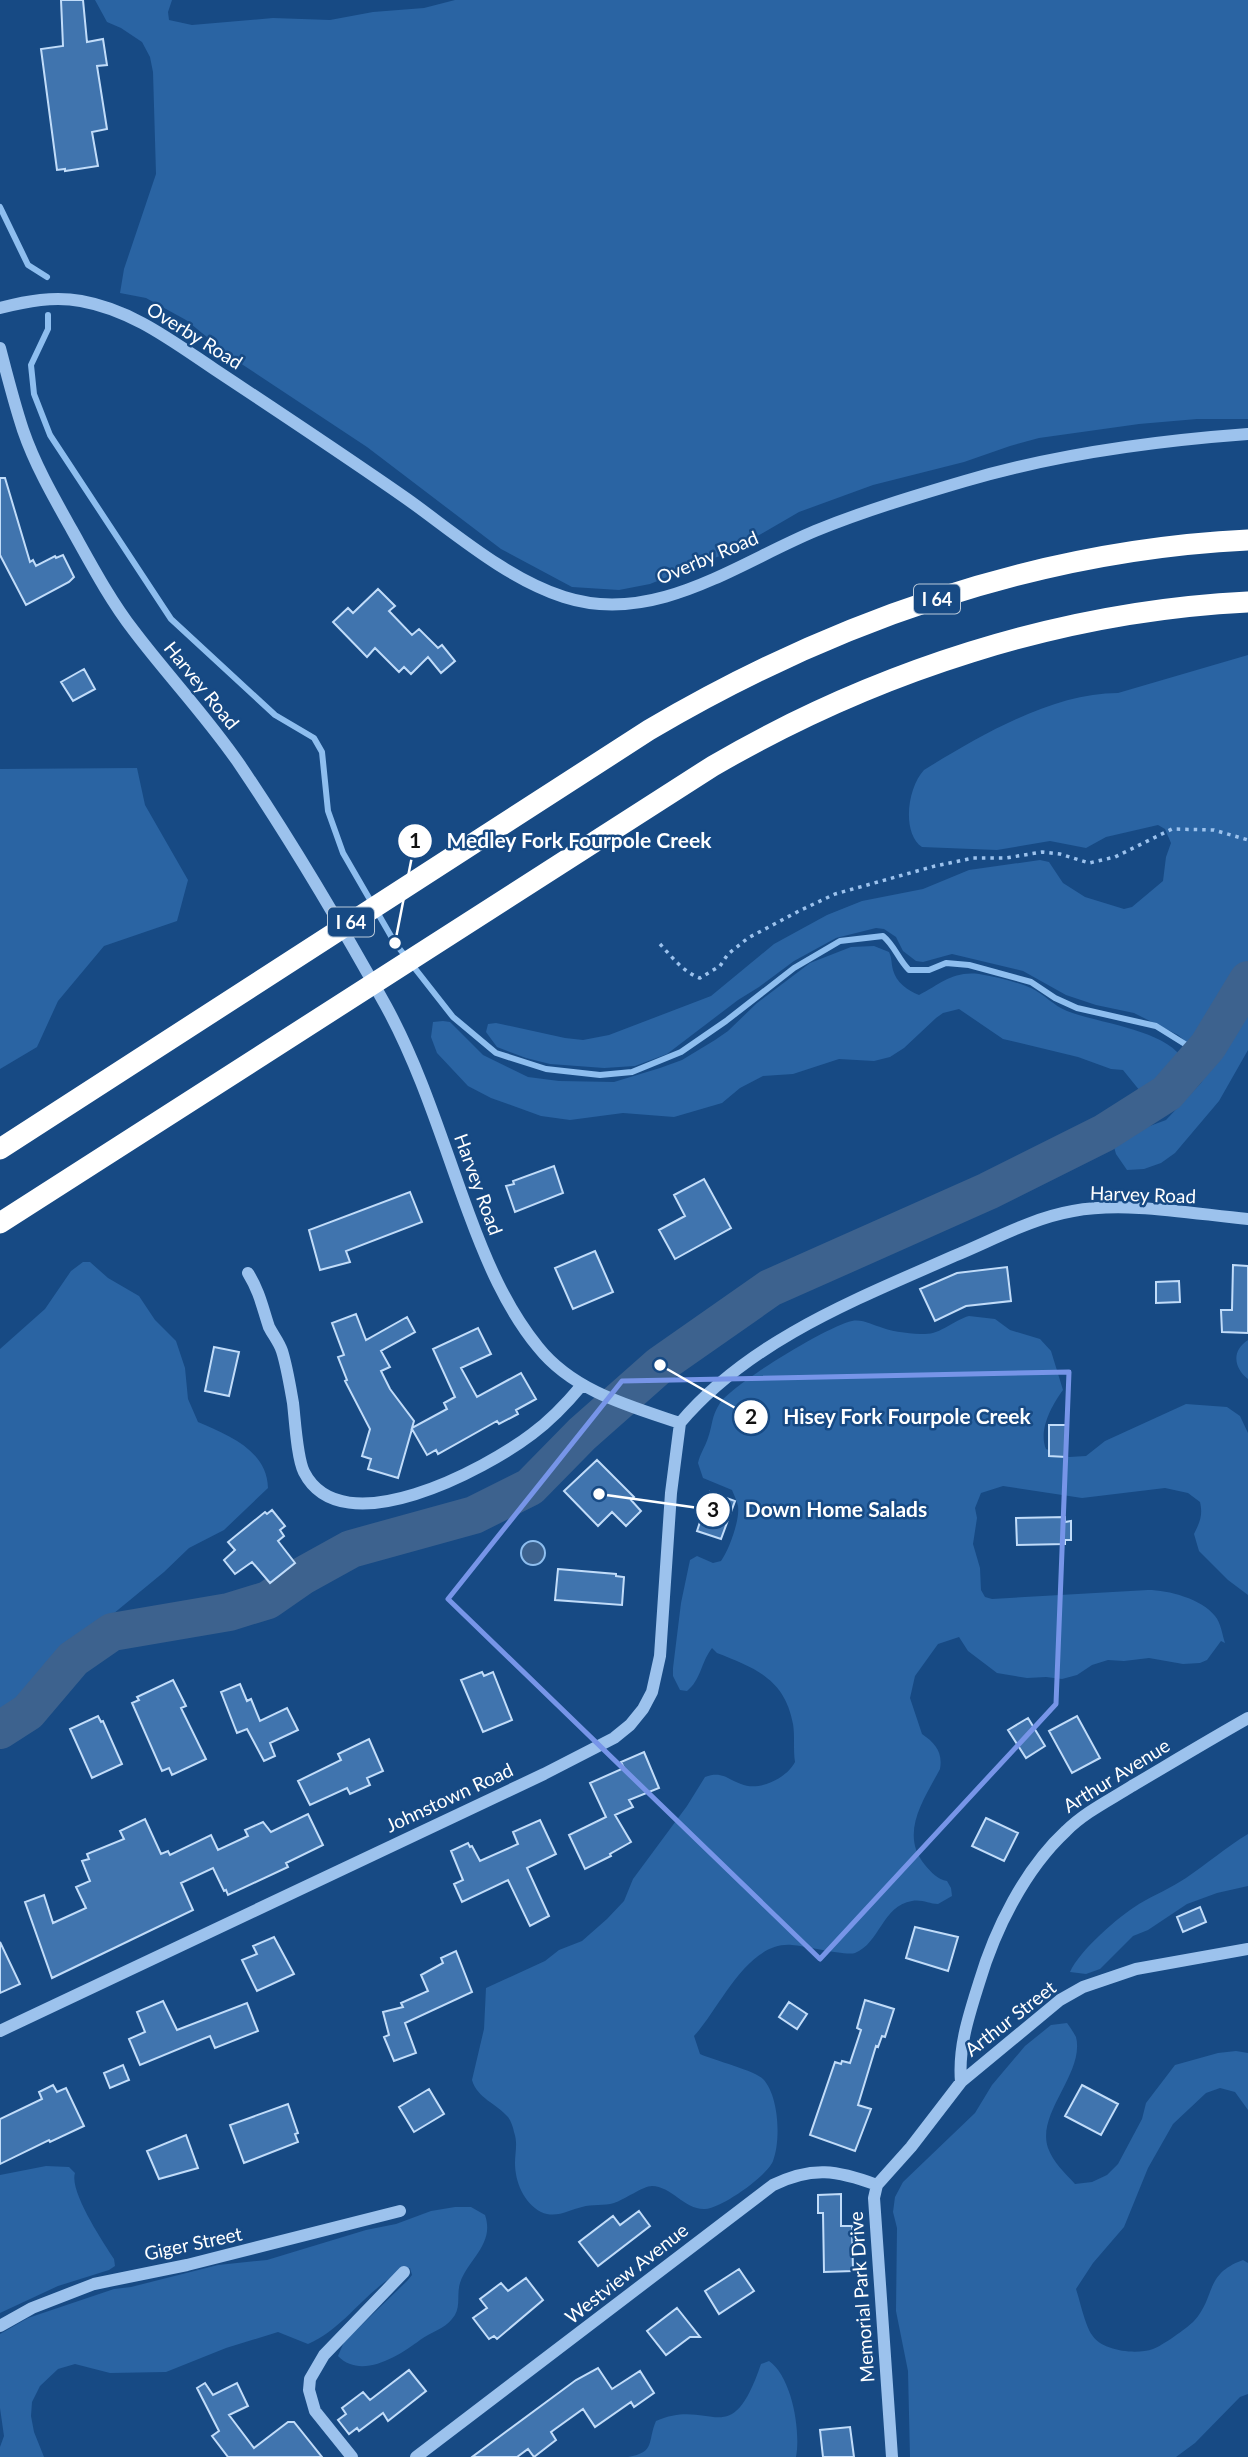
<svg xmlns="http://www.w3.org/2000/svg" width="1248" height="2457" font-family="Lato,sans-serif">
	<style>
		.green { fill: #2a64a3 }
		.water { fill: #3d628e; stroke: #8ebeef; stroke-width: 2 }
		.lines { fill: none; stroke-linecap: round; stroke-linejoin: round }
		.stream { stroke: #8ebeef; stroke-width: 6 }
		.river { stroke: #3d628e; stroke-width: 38 }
		.building { fill: #4074ae; stroke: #c1dcf9; stroke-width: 2 }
		.path { stroke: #9cc2ed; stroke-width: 3.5; stroke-dasharray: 3.5 5; stroke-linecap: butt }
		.minor { stroke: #9cc2ed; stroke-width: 12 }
		.highway { stroke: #fff; stroke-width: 21 }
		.marked { fill: none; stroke: #7795e8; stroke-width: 5; stroke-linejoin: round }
		.labels { text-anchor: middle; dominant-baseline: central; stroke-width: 5; stroke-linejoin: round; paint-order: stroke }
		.shield { fill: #174a84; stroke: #b9c9da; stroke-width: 2 }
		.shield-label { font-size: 18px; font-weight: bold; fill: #fff }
		.street-label { font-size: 19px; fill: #fff; stroke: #174a84 }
		.leader { fill: none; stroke: #fff; stroke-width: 2.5 }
		.callout-dot { fill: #fff; stroke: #174a84; stroke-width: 2.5 }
		.mark-label { font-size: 21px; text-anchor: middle; font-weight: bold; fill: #111 }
		.callout-label { font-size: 21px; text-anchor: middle; font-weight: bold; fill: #fff; stroke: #174a84; stroke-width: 5; stroke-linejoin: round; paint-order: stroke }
	</style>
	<rect width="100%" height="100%" fill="#174a84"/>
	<!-- green -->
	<path class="green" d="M95 0H172L168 12 169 20 192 25 273 18 330 20 373 12 424 8 455 0H1248V419H1197L1139 424 1039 438 1010 446 964 462 873 485 799 512 732 551 650 584 619 590 572 587 501 549 367 447 234 359 186 320 146 298 120 293 124 269 156 174 153 72 150 57 142 42 121 28 107 22Z
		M1248 655V961L1238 982 1234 1005 1208 1033 1190 1045 1178 1035 1134 1013 1096 1005 1066 995 1023 971 952 954 923 962 916 961 903 951 896 937 884 929 876 928 836 938 794 961 759 987 738 1000 667 1054 635 1066 604 1068 550 1064 526 1058 497 1047 486 1032 488 1024 496 1023 565 1038 583 1040 609 1035 711 996 774 944 827 915 862 901 923 889 969 870 1040 860 1049 862 1063 883 1085 897 1124 909 1132 907 1163 881 1166 857 1171 843 1165 829 1158 825 1106 837 1086 848 1050 841 997 850 922 847C901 832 908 787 924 770 979 736 1052 693 1118 693Z
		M137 768 145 805 188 880 177 921 104 946 58 1001 37 1047 0 1069V769Z
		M874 946 889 952C892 958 891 962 893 970 896 982 908 991 919 995 941 984 952 971 979 974 995 977 1015 981 1031 988 1044 994 1054 1006 1067 1011 1096 1023 1170 1030 1183 1061 1174 1079 1161 1093 1140 1091L1123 1070 1111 1069 1078 1057 1003 1039 959 1009 943 1013 936 1018 904 1048 890 1057 874 1061 839 1059 793 1074 763 1076 740 1088 722 1103 674 1117 623 1113 570 1120 541 1116 491 1098 468 1086 437 1053 431 1037 433 1022 443 1021 450 1022 483 1055 528 1077 559 1081 614 1082 660 1068 682 1060 715 1040 728 1031 757 1003 810 963 851 947Z
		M1248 1007V1050L1219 1101 1175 1153 1161 1163 1144 1169 1127 1170 1116 1154 1114 1147 1131 1133 1166 1120 1201 1083Z
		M83 1262H90L108 1278 139 1296 155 1320 176 1341 185 1368 188 1399 198 1422C228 1435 267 1450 268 1488L224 1530 189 1548 164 1572 113 1614 82 1631 68 1652 40 1684 0 1717V1349L45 1309 71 1271Z
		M969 1316 995 1319 1010 1330 1040 1339 1051 1351 1063 1390C1052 1405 1038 1430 1046 1449L1069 1457 1086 1456 1105 1441 1186 1404 1227 1407 1240 1416 1248 1433V1595L1228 1580 1199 1551 1194 1534C1200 1522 1203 1515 1200 1502L1188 1493 1165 1488 1082 1498 1003 1486 981 1493 975 1508 977 1518 973 1544 980 1568 981 1590 985 1597 992 1599 1148 1590C1168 1590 1202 1599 1215 1616 1221 1623 1222 1634 1225 1643L1221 1641 1207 1660 1200 1663 1183 1664 1149 1658 1124 1661 1108 1660 1092 1665 1077 1675 1062 1679 1046 1677 1027 1678 997 1673 968 1651 959 1637 938 1644 915 1676 910 1698 922 1734C935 1743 943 1752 940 1769 924 1799 899 1834 925 1865 931 1872 938 1880 947 1881L951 1888 952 1896 938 1904C929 1904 922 1899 912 1901 882 1906 880 1943 855 1953 846 1956 805 1946 792 1945 747 1941 720 2008 694 2036L700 2054C713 2060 756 2071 763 2079 779 2096 781 2140 773 2161 767 2176 722 2208 705 2209 685 2210 671 2186 652 2186 643 2186 624 2200 614 2203 604 2206 592 2204 582 2207 569 2210 556 2219 541 2212 524 2203 515 2182 515 2163 515 2152 518 2143 514 2132 513 2127 511 2121 508 2117 497 2104 477 2098 472 2080L484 2029 486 1988 545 1961 559 1950 582 1941 607 1919 624 1901 633 1879 687 1806 705 1777C722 1771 727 1779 741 1784 759 1792 787 1778 795 1762 793 1750 795 1736 793 1724 785 1679 755 1668 717 1653L712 1648C701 1662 701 1680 687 1691L680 1690 673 1676V1668L681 1603 690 1560 697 1556 713 1563 721 1561C729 1550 740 1520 738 1506 737 1501 734 1495 732 1490L703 1478 698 1463C700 1454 705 1447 708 1438 713 1424 711 1417 720 1403 734 1383 828 1326 852 1321 863 1319 872 1325 883 1328 894 1332 913 1334 925 1334 941 1334 954 1320 969 1316Z
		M1248 1340V1379C1234 1368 1231 1351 1248 1340Z
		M1248 1834V1886L1217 1893 1187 1904 1148 1930 1133 1936 1100 1969 1086 1974 1070 1972C1080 1950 1118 1917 1139 1904 1154 1895 1171 1888 1186 1878 1207 1864 1226 1847 1248 1834Z
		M1067 2023C1070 2027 1074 2033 1076 2037 1085 2073 1036 2113 1048 2148 1053 2162 1065 2173 1075 2184L1092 2182 1107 2175 1118 2164 1142 2119 1146 2103 1175 2065 1218 2053 1236 2051 1248 2053V2110L1235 2092 1220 2088 1206 2093 1173 2124 1148 2168 1124 2227 1093 2263 1076 2289C1080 2301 1085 2325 1092 2335 1102 2351 1136 2355 1153 2349 1162 2346 1187 2328 1194 2321 1216 2297 1204 2274 1243 2260L1248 2263V2394L1240 2397 1195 2443 1176 2457H910L908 2371 896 2311 897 2228 893 2212 895 2197 903 2182 975 2113 992 2085 1025 2046 1051 2025Z
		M46 2166 69 2167 75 2173C69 2191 103 2242 114 2259L115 2266 109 2270 58 2286 0 2313V2175Z
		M455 2207H471L485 2215C495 2244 468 2259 460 2283 456 2296 462 2308 452 2319 444 2329 431 2332 420 2340 399 2356 361 2380 338 2356L344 2342 407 2281 412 2275 410 2268C369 2283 348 2327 308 2344L278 2332 226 2348 166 2372 110 2373 75 2364 58 2369 40 2386 32 2402 31 2416 34 2432 44 2457H0V2447L4 2436 0 2408V2334L28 2318 114 2289 131 2287 218 2265 267 2260 366 2230 396 2224 431 2211Z
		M769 2361C792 2377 801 2431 796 2457H628C656 2452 647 2442 656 2421 712 2396 730 2455 761 2364Z"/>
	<!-- water -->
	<path class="water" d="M521 1553a12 12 0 1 1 24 0a12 12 0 1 1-24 0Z"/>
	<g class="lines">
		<!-- stream -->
		<path class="stream" d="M0 207 28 265 47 277
			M48 315V329L31 365 34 394 50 435 171 619 275 715 314 738 322 752 328 811 343 853 395 943 453 1017 496 1053 546 1069 600 1075 632 1072 681 1052 726 1021 794 968 840 941 883 936C895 946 898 959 909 970H929L946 963 969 965 1031 982 1055 998 1077 1008 1156 1026 1201 1054"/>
		<!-- river -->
		<path class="river" d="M0 1730 28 1712 73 1659 112 1632 229 1612 268 1600 304 1575 351 1549 474 1515 530 1487 582 1434 660 1365 770 1288 988 1191 1104 1133 1167 1093 1208 1046 1248 980"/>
	</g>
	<!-- building -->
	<path class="building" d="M61 0H83L87 42 103 39 107 65 97 66 107 129 92 132 98 166 65 171V169L57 170 41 49 63 46Z
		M0 478H5L30 562 33 560 36 566 55 556 56 558 63 555 74 577 69 582 26 605 0 555Z
		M378 589 395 606 389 611 412 635 419 629 438 648 442 645 455 661 441 673 428 657 411 674 404 667 399 672 375 648 367 657 333 622 348 608 353 613Z
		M84 669 95 689 73 701 61 682Z
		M554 1166 563 1193 515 1212 506 1186 514 1184 513 1181Z
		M704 1179 731 1228 675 1259 659 1230 685 1216 674 1195Z
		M410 1192 422 1222 346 1251 350 1262 320 1270 309 1230Z
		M595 1251 613 1292 573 1309 555 1268Z
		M1233 1265 1248 1266V1333L1222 1332 1221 1310H1232Z
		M1007 1267 1011 1301 966 1306 935 1321 920 1289 957 1273Z
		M1179 1281 1180 1302 1156 1303V1282Z
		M356 1314 366 1340 407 1317 415 1332 381 1351 390 1367 381 1371 390 1389 414 1421 412 1428 447 1409 444 1403 455 1397 433 1349 478 1328 491 1354 461 1368 477 1397 521 1373 536 1399 516 1410 518 1414 499 1424 497 1421 438 1454 436 1450 427 1455 412 1429 398 1478 368 1469 371 1459 362 1456 370 1429 345 1381 347 1380 338 1357 344 1355 332 1323Z
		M214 1347 239 1352 229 1396 205 1391Z
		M1049 1425H1066V1457L1049 1456Z
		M597 1460 634 1497 631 1500 641 1511 626 1526 612 1512 598 1526 564 1491Z
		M710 1492 735 1501 721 1539 697 1531Z
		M272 1510 285 1526 280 1530 284 1536 278 1541 295 1563 270 1583 252 1562 235 1574 224 1560 235 1550 228 1542 265 1512 267 1514Z
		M1065 1517V1522L1071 1521V1540H1065V1544L1017 1545 1016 1518Z
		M558 1569 616 1574V1576L624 1577 622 1605 555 1600Z
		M482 1672 484 1676 493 1672 512 1720 483 1732 461 1680Z
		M173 1680 186 1706 181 1708 206 1759 172 1775 169 1768 162 1771 132 1703 139 1700 137 1697Z
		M240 1684 247 1701 251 1699 260 1721 287 1708 298 1730 270 1743 275 1756 264 1761 247 1729 237 1733 221 1692Z
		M98 1716 101 1722 103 1721 122 1764 92 1778 70 1729Z
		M1077 1716 1100 1758 1072 1773 1049 1731Z
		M1028 1718 1045 1746 1026 1758 1008 1730Z
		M369 1739 383 1771 367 1778 370 1785 350 1794 347 1788 310 1805 298 1781 341 1760 338 1754Z
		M644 1752 659 1788 629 1800 633 1807 615 1815 631 1842 610 1854 611 1856 585 1869 569 1835 606 1817 590 1783 624 1768 621 1762Z
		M308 1814 323 1845 286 1863 288 1867 228 1895 226 1890 224 1891 213 1868 181 1883 193 1910 52 1978 25 1902 44 1895 53 1923 86 1908 76 1887 90 1881 82 1861 89 1859 87 1854 124 1839 120 1831 145 1819 161 1854 168 1851 170 1855 211 1835 218 1850 248 1836 245 1830 263 1822 271 1832Z
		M986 1818 1018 1833 1004 1861 972 1846Z
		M540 1820 556 1854 527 1868 549 1916 530 1926 508 1880 462 1902 454 1884 463 1880 451 1851 468 1843 470 1847 472 1846 480 1861 518 1844 513 1832Z
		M1200 1907 1206 1922 1183 1932 1177 1917Z
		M915 1927 958 1937 948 1971 906 1958Z
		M274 1937 294 1974 257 1991 242 1960 257 1954 253 1946Z
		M0 1942 20 1984 0 1993Z
		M456 1951 472 1992 405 2023 416 2053 394 2061 384 2037 389 2035 383 2012 403 2007 401 2003 428 1991 421 1975 443 1963 441 1958Z
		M865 2000 894 2009 885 2037 882 2036 878 2047 876 2046 858 2105 871 2109 855 2151 810 2135 835 2062 841 2064 842 2061 850 2063 861 2030 857 2028Z
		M163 2001 177 2030 247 2003 258 2031 215 2048 210 2036 140 2065 129 2039 145 2032 137 2012Z
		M789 2002 807 2014 797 2029 779 2017Z
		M123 2065 129 2080 110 2088 104 2073Z
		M53 2085 57 2092 66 2088 84 2126 50 2142 49 2140 0 2164V2119L42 2099 39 2092Z
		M1082 2085 1118 2104 1101 2135 1065 2116Z
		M429 2089 444 2114 414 2132 399 2107Z
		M288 2104 298 2133 295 2134 298 2142 244 2163 230 2125Z
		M186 2135 198 2168 159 2179 147 2151Z
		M841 2194V2226H852L853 2271 824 2272 823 2213H818V2195Z
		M639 2211 650 2226 598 2266 579 2242 613 2216 620 2225Z
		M739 2269 754 2291 719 2314 705 2291Z
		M526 2278 543 2300 497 2339 494 2336 489 2339 473 2318 487 2308 480 2299 501 2283 508 2291Z
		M677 2308 700 2337H690L666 2355 647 2331Z
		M598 2368 612 2389 640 2371 654 2393 634 2407 631 2402 595 2427 583 2409 551 2432 556 2440 534 2457 528 2449 517 2457H472L576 2380Z
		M409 2370 426 2391 388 2421 383 2413 359 2431 357 2428 349 2434 338 2420 346 2414 342 2408 363 2392 370 2400Z
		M205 2383 213 2395 237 2383 248 2406 229 2415 254 2448 288 2422H294L322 2457H228L212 2436 219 2431 197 2388Z
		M850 2427 854 2457H823L820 2430Z"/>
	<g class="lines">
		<!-- path -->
		<path class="path" d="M660 944C672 957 683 972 700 978L720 966 728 954 748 938 799 911 835 894 935 866 973 858H1006L1042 852 1060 854 1089 863 1115 857 1172 829 1214 830 1248 840"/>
		<!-- minor -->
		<path class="minor" d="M0 308C27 301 54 296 81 301 132 310 172 341 214 369 279 412 344 455 407 499 456 534 506 578 564 597 654 626 736 564 815 531 864 511 914 496 965 481 1056 454 1153 441 1248 434
			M0 348C7 375 14 403 23 430 35 465 54 498 72 530 91 564 110 600 134 631 168 676 208 718 240 765 292 842 341 925 386 1006 422 1072 443 1144 469 1214 486 1260 506 1308 538 1347 573 1391 629 1406 680 1423
			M248 1273C260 1293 262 1306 269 1327 273 1335 279 1342 282 1351 287 1367 290 1386 293 1403 295 1420 297 1458 304 1472 342 1547 486 1469 532 1434 551 1420 567 1403 582 1385
			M680 1423C750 1340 857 1299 954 1256 993 1240 1032 1218 1073 1211 1126 1201 1194 1214 1248 1219
			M0 2031 544 1774 614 1738 630 1725 643 1709 652 1692 660 1656 671 1493 680 1423
			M961 2082C958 2047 969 2015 979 1983 995 1929 1025 1869 1066 1831 1085 1812 1110 1800 1132 1786 1171 1763 1209 1740 1248 1718
			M0 2326 32 2308 94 2284 187 2265 400 2211
			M352 2457 315 2411 309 2390 310 2379 324 2355 404 2272
			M416 2457 773 2185C812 2166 837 2170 877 2185
			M892 2457 874 2198 877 2185 911 2147 961 2082 1060 2000 1083 1987 1136 1969 1248 1949"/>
		<!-- highway -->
		<path class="highway" d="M0 1149 649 730C830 623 1036 550 1248 540
			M0 1223 713 766C874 672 1061 611 1248 602"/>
	</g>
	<!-- marked area -->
	<path class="marked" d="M1069 1372 1056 1704 820 1959 448 1599 622 1381Z"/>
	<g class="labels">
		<!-- shield labels -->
		<g class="shield">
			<rect x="914" y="584.5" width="46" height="29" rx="5"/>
			<rect x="328" y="907.5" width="46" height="29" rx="5"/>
		</g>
		<g class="shield-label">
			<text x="937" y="599">I 64</text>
			<text x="351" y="922">I 64</text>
		</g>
		<!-- street labels -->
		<g class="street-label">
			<text transform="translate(195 335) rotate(32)">Overby Road</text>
			<text transform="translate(707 557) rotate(-23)">Overby Road</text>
			<text transform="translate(202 685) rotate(51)">Harvey Road</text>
			<text transform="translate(479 1184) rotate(70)">Harvey Road</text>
			<text transform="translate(1143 1194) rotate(2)">Harvey Road</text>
			<text transform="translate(1116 1775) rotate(-32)">Arthur Avenue</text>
			<text transform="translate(449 1797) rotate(-25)">Johnstown Road</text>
			<text transform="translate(1010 2018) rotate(-38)">Arthur Street</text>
			<text transform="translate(193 2243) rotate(-12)">Giger Street</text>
			<text transform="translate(626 2273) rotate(-38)">Westview Avenue</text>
			<text transform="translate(861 2297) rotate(-94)">Memorial Park Drive</text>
		</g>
	</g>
	<!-- callouts -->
	<path class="leader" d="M395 943L415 841M660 1365L751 1417M599 1494L713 1510"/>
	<g class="callout-dot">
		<circle cx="395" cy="943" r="7"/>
		<circle cx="660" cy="1365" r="7"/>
		<circle cx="599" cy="1494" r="7"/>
		<circle cx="415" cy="841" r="18"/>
		<circle cx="751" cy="1417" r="18"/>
		<circle cx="713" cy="1510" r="18"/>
	</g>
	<g class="mark-label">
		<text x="415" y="848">1</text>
		<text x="751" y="1424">2</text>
		<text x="713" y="1517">3</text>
	</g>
	<g class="callout-label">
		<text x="579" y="848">Medley Fork Fourpole Creek</text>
		<text x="907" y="1424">Hisey Fork Fourpole Creek</text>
		<text x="836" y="1517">Down Home Salads</text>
	</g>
</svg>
